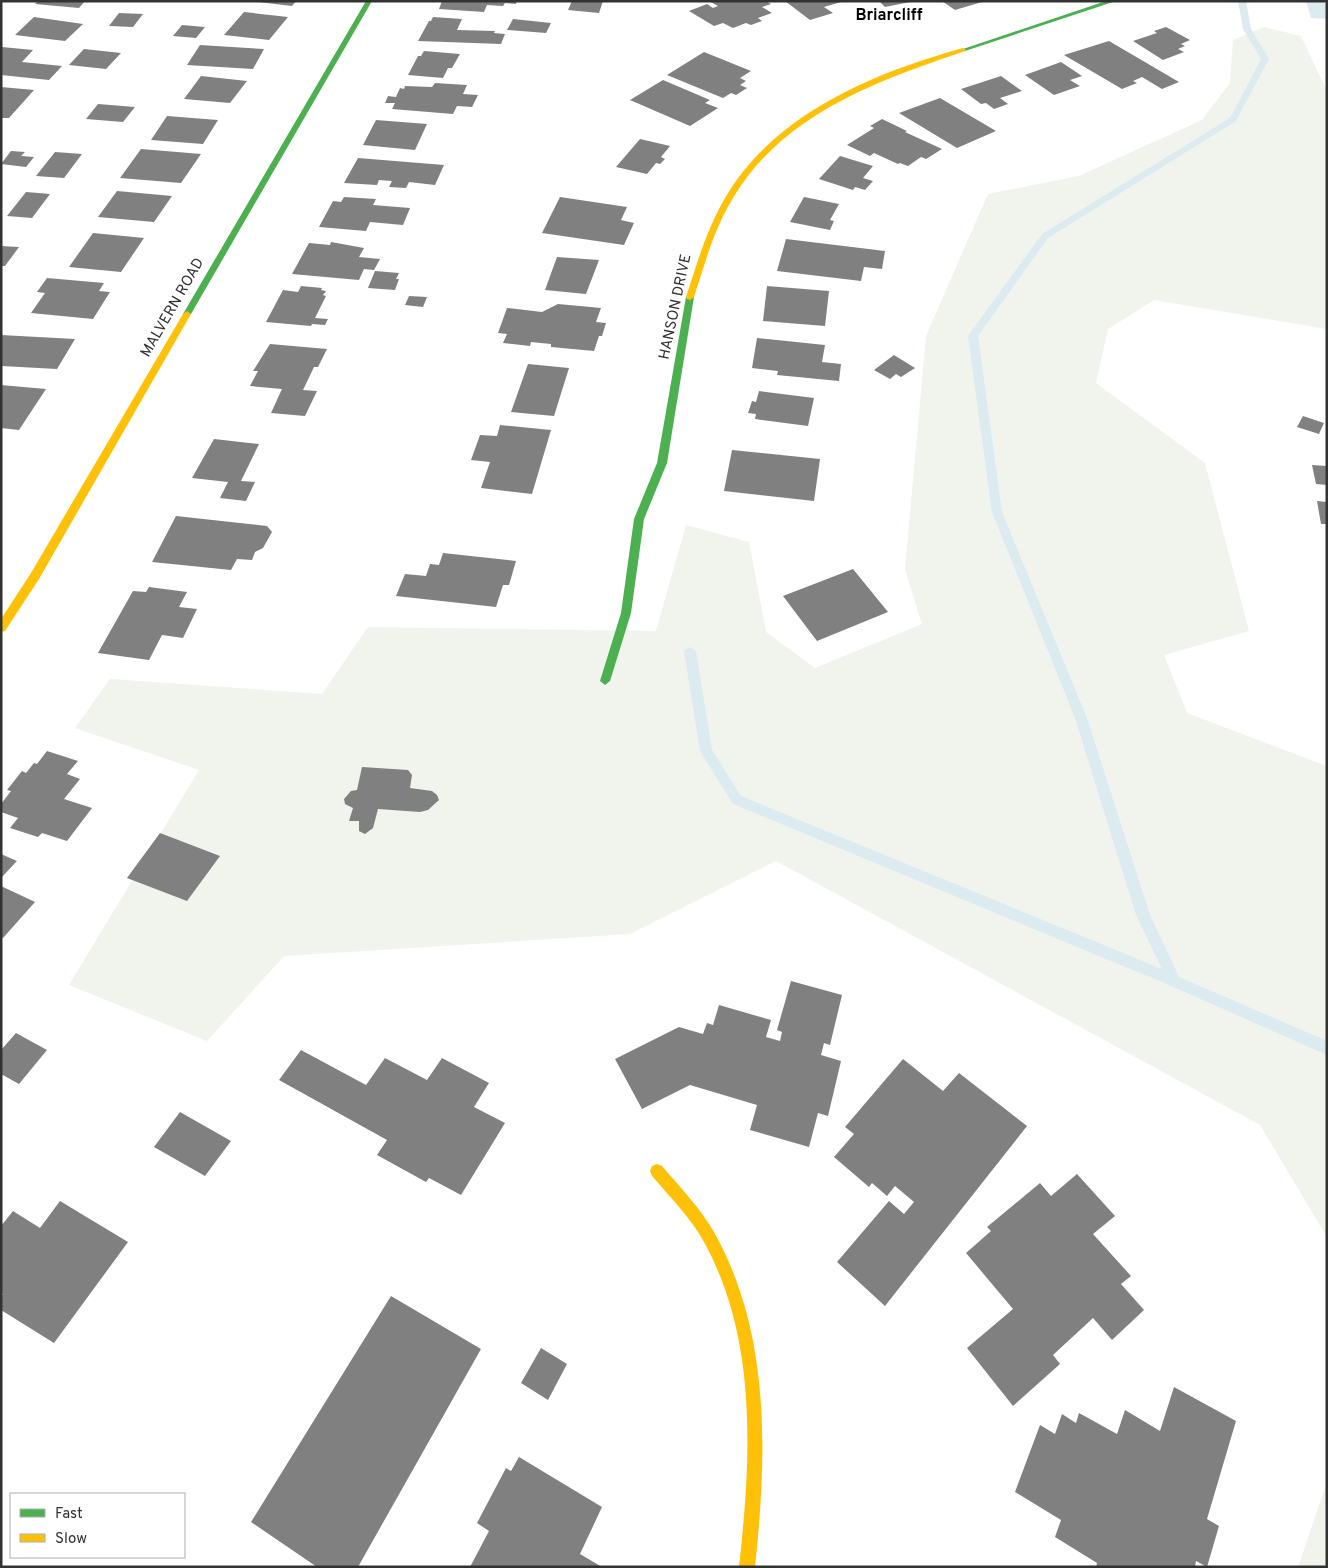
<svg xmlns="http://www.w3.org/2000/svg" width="1328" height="1568" font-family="Overpass,sans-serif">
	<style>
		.green { fill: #f1f3ed }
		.water { fill: #dbebf0 }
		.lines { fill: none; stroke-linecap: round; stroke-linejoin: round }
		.stream { fill: #dbebf0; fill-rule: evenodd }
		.building { fill: #808080 }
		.fast { fill: #4caf50; fill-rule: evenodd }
		.slow { fill: #ffc107; fill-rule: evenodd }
		.labels { text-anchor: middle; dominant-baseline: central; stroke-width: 5; stroke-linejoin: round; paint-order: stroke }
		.far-street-label { font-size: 15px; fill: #323232; stroke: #fff }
		.far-neighbourhood-label { font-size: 16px; font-weight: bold; fill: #000; stroke: #fff }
	</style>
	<rect width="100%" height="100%" fill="#fff"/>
	<!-- green -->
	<path class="green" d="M1264 27 1301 36 1327 91V329L1154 300 1108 329 1096 383 1205 463 1249 631 1164 655 1187 713 1327 766V1237L1260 1125 776 861 630 934 284 956 207 1041 69 985 199 770 75 728 110 679 322 694 368 627 656 631 686 525 749 542 766 632 815 668 922 624 905 569 926 336 988 194 1079 176 1202 120 1230 83 1233 40Z
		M1327 1482V1567H1298Z"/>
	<!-- water -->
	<path class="water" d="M1306 1H1325L1327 19 1311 18Z"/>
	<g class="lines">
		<!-- stream -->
		<path class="stream" d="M1238 1H1246L1251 29 1269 59 1236 121 1048 238 978 336 1002 512 1087 718 1150 915 1179 977 1327 1041V1055L1169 985 733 804 700 751 684 651 690 647 696 651 712 750 741 796 1162 969 1136 915 1075 718 992 512 968 336 1042 234 1230 118 1261 59 1243 29Z"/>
	</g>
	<!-- building -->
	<path class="building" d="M38 1H85L79 8 35 4Z
		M249 1H296L292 6Z
		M442 1H517L516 4 505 3 503 6 487 5 484 12 439 9Z
		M572 1H603L599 13 568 10Z
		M709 1H766L771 4 762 7 772 13 758 18 762 21 751 25 746 23 733 28 723 23 714 26 689 11 707 4 713 8 718 6Z
		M785 1H841V2L824 7 833 13 810 20Z
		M879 1H910V2L885 7Z
		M942 1H982V2L955 10Z
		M244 12 288 17 269 40 224 35Z
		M119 13 143 14 133 27 109 26Z
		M34 17 83 24 65 41 15 35Z
		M433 17 462 19 457 30 495 31 494 33 505 34 501 44 418 41 429 21H431Z
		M513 19 551 23 546 33 507 30Z
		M182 25 205 27 196 38 173 36Z
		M1166 27 1190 40 1181 44 1185 46 1178 49 1184 52 1163 60 1133 41 1157 33 1154 31Z
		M1109 41 1179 82 1162 89 1142 77 1133 81 1137 83 1122 89 1064 55Z
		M200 45 264 49 253 69 187 65Z
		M2 47 33 50 22 62 62 66 49 80 1 75Z
		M84 49 121 53 106 69 69 65Z
		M424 51 460 54 452 68H448L443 78 408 75 418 56H421Z
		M704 52 751 71 740 78 746 81 740 85 747 88 736 95 731 93 723 98 667 75Z
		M1061 62 1082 76 1070 80 1080 86 1054 95 1025 75Z
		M201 76 247 81 230 103 184 99Z
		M1001 76 1022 91 1000 98 1008 104 994 109 986 103 981 104 961 89Z
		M663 80 710 100 705 103 718 108 690 126 630 100Z
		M435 83 467 85 463 94 478 95 472 107 457 106 453 114 392 109 395 103H385L388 96 396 97 400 88 404 89 405 86 432 87Z
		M1 87 34 90 9 118H1Z
		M940 98 996 131 957 148 899 113Z
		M98 104 135 107 123 122 86 119Z
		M167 116 218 120 203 144 151 140Z
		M882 119 907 131 905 132 942 149 926 159 921 157 908 166 900 163 898 164 874 153 870 156 847 145 874 128 870 126Z
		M376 120 427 124 415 150 363 145Z
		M640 139 670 146 661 157 665 159 660 164 656 163 647 174 616 167Z
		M141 149 201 154 181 183 120 178Z
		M11 151 25 152 21 156 34 157 26 167 1 164Z
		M55 152 82 154 64 178 36 176Z
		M840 156 873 166 863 178 873 181 865 190 855 187 853 190 819 179Z
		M358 158 444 165 435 185 409 182 406 188 389 187 392 181 379 180 377 185 344 183Z
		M117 191 172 196 154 222 98 217Z
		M26 192 50 194 32 218 7 216Z
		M344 197 376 199 373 205 410 208 403 225 370 222 366 231 319 227 333 201 341 202Z
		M560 197 627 207 621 220 634 223 624 245 542 233Z
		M804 197 839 204 830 220 834 221 830 230 790 222Z
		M93 233 144 238 121 272 69 267Z
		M786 239 885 251 882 269 864 267 861 281 777 271Z
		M331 242 364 248 359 257 380 259 374 270 364 269 359 280 292 274 309 243 330 245Z
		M1 246 19 247 5 266H1Z
		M557 257 599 260 586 294 545 290Z
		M375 271 399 273 396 279H399L395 290 368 288Z
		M47 278 104 283 99 291 110 292 93 319 31 313 45 293 37 292Z
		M301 286 322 288 321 290 326 291 323 295 326 296 315 318 328 319 325 325 312 324 311 326 266 322 283 290 298 292Z
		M767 286 829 291 825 326 763 321Z
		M409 296 427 297 423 307 405 305Z
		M558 304 601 308 596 322 606 323 602 336H599L594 351 551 347V344L531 342 530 346 503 343 507 334 498 333 507 308 542 312Z
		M1 335 75 339 57 369 1 366Z
		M757 338 825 345 822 362 841 364 839 381 777 375 778 371 752 368Z
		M270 344 327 349 318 367H314L303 390 317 391 305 416 271 413 282 389 250 386 258 371H253Z
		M894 355 915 368 901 377 896 374 890 379 874 370Z
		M528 364 569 368 554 416 511 412Z
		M1 385 46 389 19 430 1 428Z
		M759 391 814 398 808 426 755 419 756 414 748 413 752 401 756 402Z
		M1303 416 1324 423 1319 434 1297 427Z
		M500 425 551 430 532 494 481 488 490 462 471 460 480 435 497 436Z
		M214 439 259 444 241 481 255 482 246 501 220 498 228 482 192 478Z
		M732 450 820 459 814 501 724 491Z
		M1312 465 1327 466V485L1316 484Z
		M1317 501 1327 502V524H1321Z
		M176 516 267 526 272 532 263 548 255 552 252 560 237 559 231 570 152 562Z
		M443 553 516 561 509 585H503L496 607 396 596 405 574 426 576 430 564 439 565Z
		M853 569 888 612 817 641 783 596Z
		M149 587 187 592 179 607 197 609 183 638 162 635 149 660 98 653 133 591 146 592Z
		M47 751 78 761 67 774 80 779 64 799 92 808 67 841 42 833 38 837 10 828 18 818 1 812V804L11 791 7 790 22 771 26 773 34 763 37 764Z
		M362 767 408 770 412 775 410 788 432 791 437 795 439 800 428 810 420 812 378 809 373 828 365 834 359 831V821H349L353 808 345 804 344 799 351 791 357 790Z
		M160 833 220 856 187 901 127 878Z
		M1 854 17 861 1 878Z
		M1 886 35 902 3 938 1 937Z
		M791 981 842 995 830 1045 824 1043 821 1055 841 1061 828 1116 818 1113 809 1147 750 1130 757 1105 690 1085 642 1109 615 1059 679 1027 703 1034 707 1023 713 1025 719 1005 771 1020 766 1037 780 1041 782 1032 777 1030Z
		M16 1033 47 1050 19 1084 1 1074V1050Z
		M301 1050 366 1085 385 1058 427 1080 442 1058 489 1083 474 1107 505 1123 461 1195 429 1178 426 1182 377 1155 387 1140 279 1080Z
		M903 1059 943 1091 959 1073 1027 1126 885 1306 837 1262 889 1201 904 1214 914 1202 895 1186 887 1196 872 1183 869 1187 834 1157 854 1134 845 1127Z
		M180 1112 231 1141 205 1176 154 1147Z
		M1077 1174 1115 1216 1093 1234 1131 1276 1121 1284 1144 1310 1112 1340 1093 1318 1053 1355 1060 1364 1013 1406 967 1348 1013 1309 966 1253 991 1231 987 1227 1040 1183 1051 1196Z
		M60 1201 128 1242 54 1343 1 1310V1297L3 1294 1 1293V1226L13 1211 40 1228Z
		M391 1296 481 1349 358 1567H317L251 1522Z
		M541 1348 567 1364 548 1400 521 1383Z
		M1174 1387 1236 1421 1207 1519 1219 1526 1207 1567 1196 1561 1195 1567H1096L1097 1563 1055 1537 1061 1520 1015 1492 1040 1425 1055 1434 1062 1414 1076 1423 1079 1413 1117 1434 1125 1410 1160 1431Z
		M519 1457 602 1507 580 1554 602 1567H470L489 1531 477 1523 506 1468 511 1471Z"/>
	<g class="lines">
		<!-- fast -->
		<path class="fast" d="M366 1H372L191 314 187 317 184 316 183 314Z
			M1106 1H1116L965 51 960 50Z
			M690 294 694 297 667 463 644 519 631 613 610 681 605 685 600 681 621 613 634 519 657 463 686 297Z"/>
		<!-- slow -->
		<path class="slow" d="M963 48 966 50 965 51C877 81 783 114 733 198 714 229 705 263 694 297L690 300 687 299 686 297C697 263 707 229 725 198 774 114 873 73 963 48Z
			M187 311 191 314 39 579 5 631 1 632V619L31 573 183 314Z
			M657 1164 662 1166C680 1187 700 1208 714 1232 771 1334 767 1454 755 1567H739C751 1459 758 1340 704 1242 690 1217 670 1197 652 1176L650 1171 652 1166Z"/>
	</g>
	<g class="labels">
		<!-- far-street labels -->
		<g class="far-street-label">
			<text transform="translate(676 307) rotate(-78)">HANSON DRIVE</text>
			<text transform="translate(173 308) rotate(-60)">MALVERN ROAD</text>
		</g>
		<!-- far-neighbourhood labels -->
		<g class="far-neighbourhood-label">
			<text x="889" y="16">Briarcliff</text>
		</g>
	</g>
	<!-- border -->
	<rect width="1328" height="1568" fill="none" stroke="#323232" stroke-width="5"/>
	<!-- legend -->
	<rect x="10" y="1493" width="175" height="65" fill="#ffffff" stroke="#adadad"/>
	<rect x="20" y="1509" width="25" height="8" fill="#4caf50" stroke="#adadad"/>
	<text x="55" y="1518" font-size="15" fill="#323232">Fast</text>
	<rect x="20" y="1534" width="25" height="8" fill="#ffc107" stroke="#adadad"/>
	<text x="55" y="1543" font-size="15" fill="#323232">Slow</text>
</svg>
